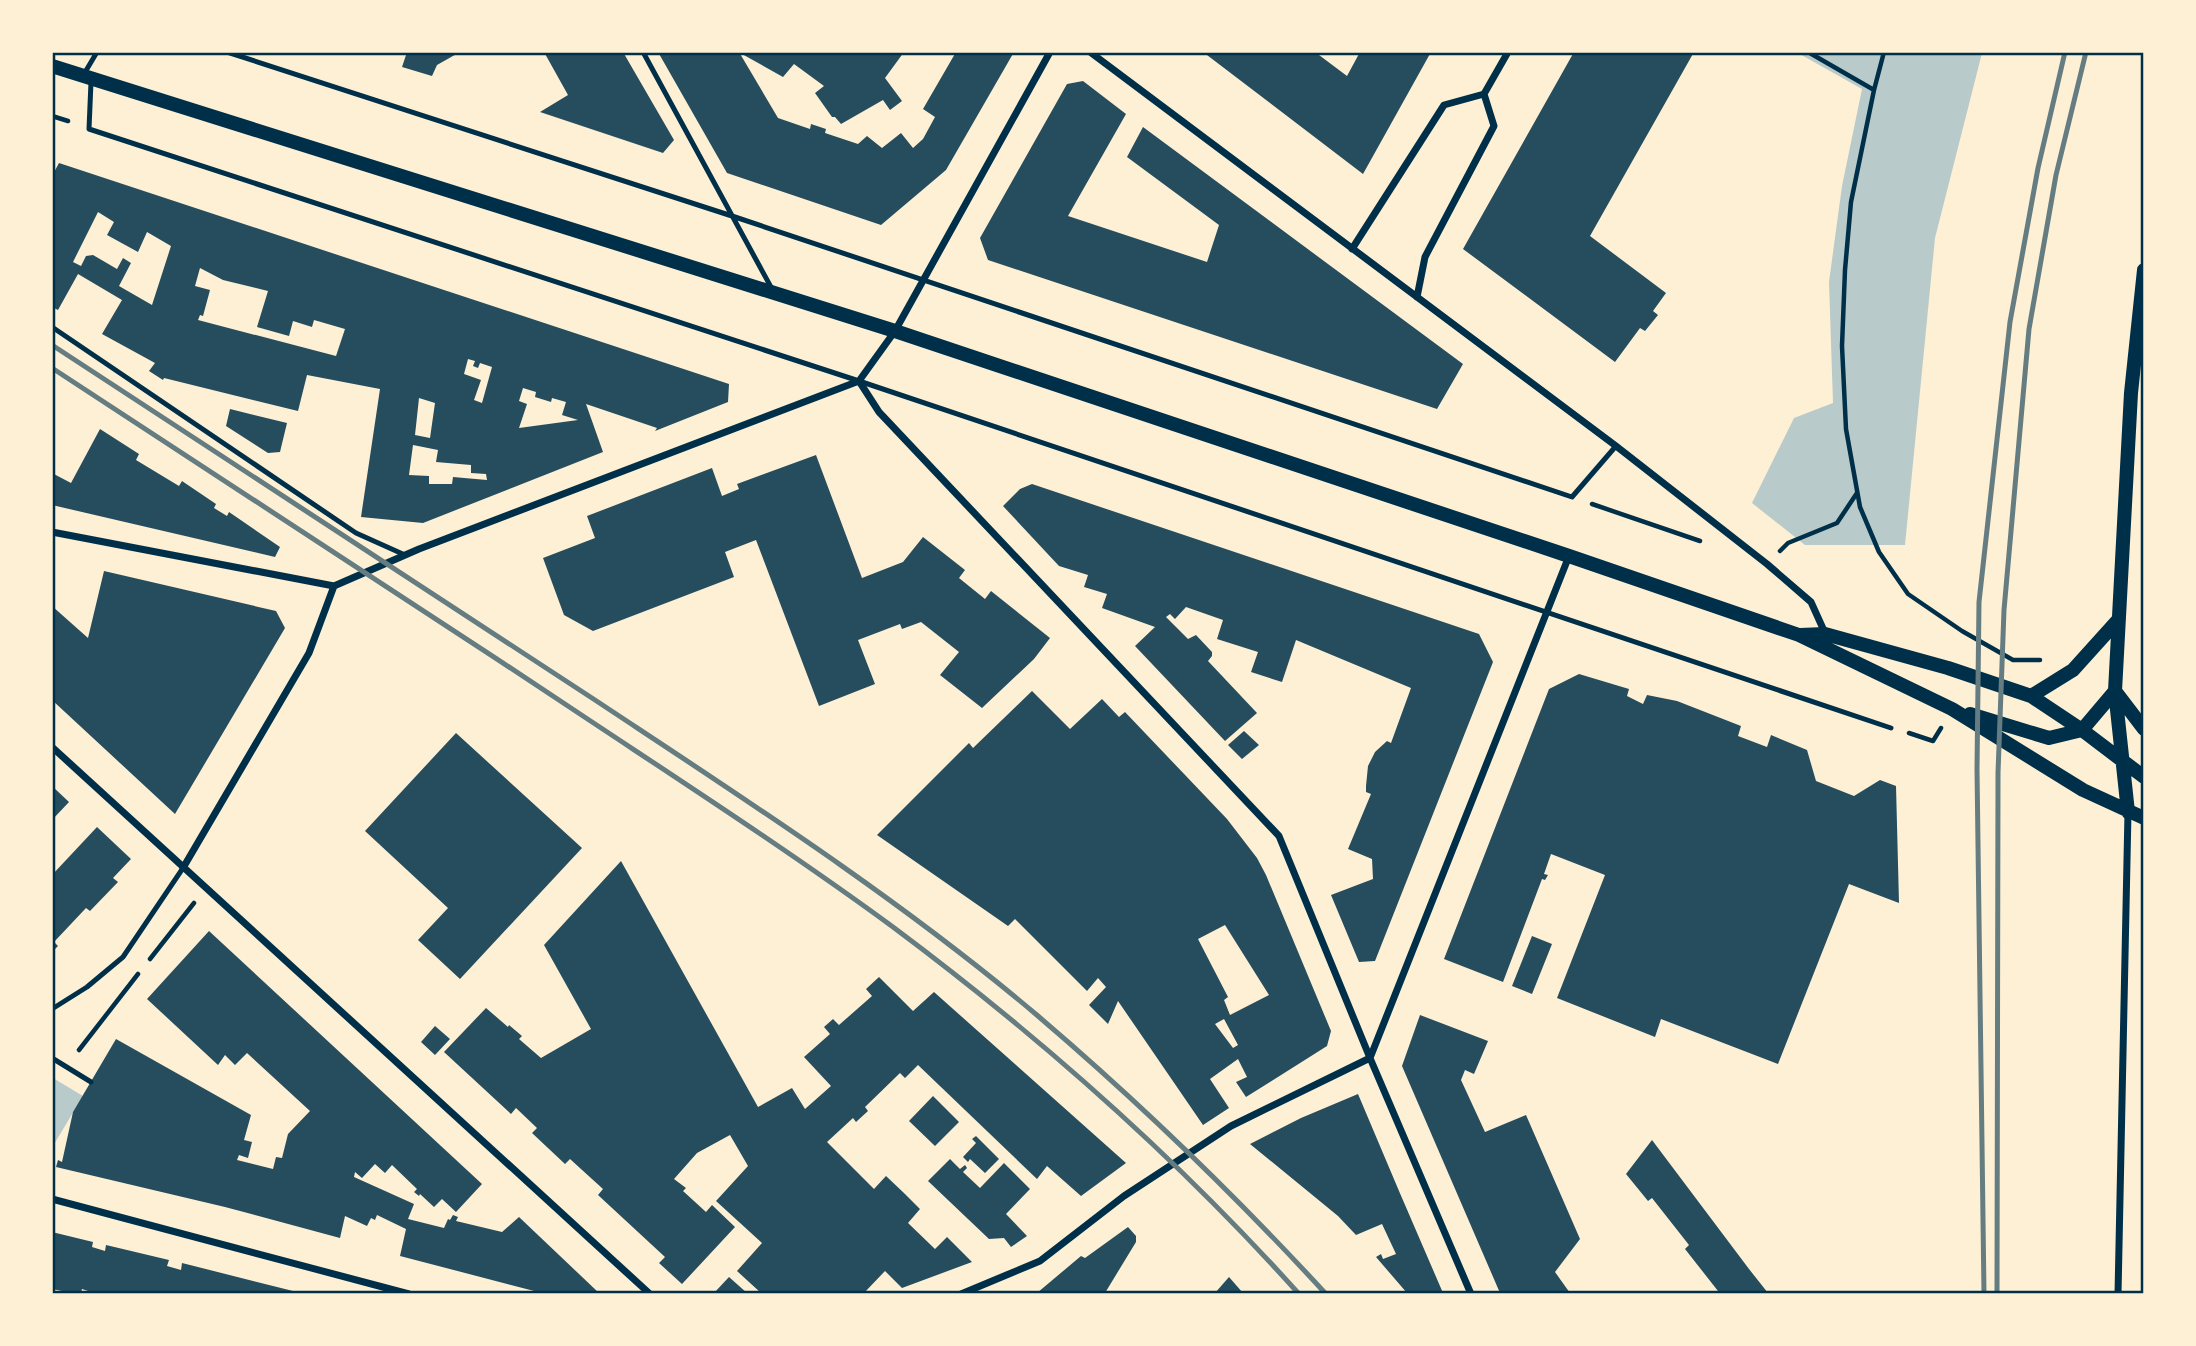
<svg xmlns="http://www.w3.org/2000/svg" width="2196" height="1346" font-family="'DM Sans',sans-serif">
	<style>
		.green { fill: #b9caca }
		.building { fill: #264d5e; fill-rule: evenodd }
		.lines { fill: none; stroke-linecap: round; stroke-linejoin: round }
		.path { stroke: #003049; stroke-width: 4.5 }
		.service { stroke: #003049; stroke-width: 5 }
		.minor { stroke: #003049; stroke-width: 7 }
		.secondary { stroke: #003049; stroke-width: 14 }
		.rail { stroke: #657d81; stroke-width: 5 }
		.neatline { fill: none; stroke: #003049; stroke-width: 2.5 }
	</style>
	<rect width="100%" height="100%" fill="#fdf0d5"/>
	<!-- green -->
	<path class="green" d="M1798 53H1982L1935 238 1905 545H1805L1752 503 1794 418 1833 403 1829 282 1842 186 1862 89Z
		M53 1078 83 1096 53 1146Z"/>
	<!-- building -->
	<path class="building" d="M407 52H460L437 65 432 76 402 67Z
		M544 52H623L674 140 663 153 540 112 568 95Z
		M658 52H739L778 118 810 129 811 124 826 129 825 133 858 144 867 136 882 148 901 133 913 148 923 139 935 117 923 109 956 52H1014L946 170 881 225 727 173Z
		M743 52H904L885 78 902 101 890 110 883 100 841 124 835 117H832L815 93 824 86 794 64 783 77 742 54Z
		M1203 52H1315L1347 76 1360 52H1431L1363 174Z
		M1574 52H1694L1590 236 1666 293 1653 311 1658 315 1645 331 1640 328 1615 362 1463 249Z
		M1083 81 1126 114 1068 216 1207 262 1219 225 1127 157 1143 127 1463 364 1437 409 988 260 980 238 1067 84Z
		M59 163 729 384 728 402 655 431 657 428 586 404 603 452 423 523 361 517 380 389 307 375 298 411 164 378 163 380 149 371 155 363 102 334 122 300 78 274 58 310 52 307V176ZM98 212 114 222 107 235 138 252 147 232 171 246 152 305 119 286 131 263 123 258 117 269 93 255 86 256 81 266 73 262ZM200 268 223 280 268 291 257 327 289 336 293 321 312 327 314 320 345 329 336 356 198 320 200 315 203 316 210 290 195 286ZM468 359 475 361 473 366 478 368 480 363 492 367 482 403 474 400 481 380 464 374ZM523 388 536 392 535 397 551 402 552 398 566 402 562 415 578 420 519 428 527 404 519 401ZM419 398 435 403 430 438 415 435ZM413 445 438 450 436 462 471 465V473L486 474 487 480 453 477 452 484H429V476L409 475Z
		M230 409 287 423 280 452 268 453 226 426Z
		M100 429 139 454 136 460 179 486 182 481 216 504 214 508 227 516 229 512 280 547 275 557 52 505V473L71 483Z
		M816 455 862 578 903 562 923 537 965 570 959 578 985 599 991 591 1050 638 1034 659 982 708 940 675 959 652 921 622 902 629 900 624 858 640 875 684 819 706 756 540 725 552 734 577 593 631 564 615 543 558 595 538 587 516 712 468 722 496 739 489 737 484Z
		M1032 484 1479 634 1493 662 1375 961 1359 962 1331 895 1373 879 1372 859 1348 849 1371 794 1366 792V786L1368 766 1375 752 1387 741 1391 743 1411 688 1296 640 1282 682 1251 672 1258 652 1217 639 1223 620 1186 607 1175 619 1170 614 1166 617 1188 639 1196 635 1212 652V656L1208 661 1257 713 1225 741 1135 646 1155 627 1102 608 1107 594 1084 587 1088 575 1059 566 1003 506 1020 489Z
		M104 571 276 611 285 628 175 814 52 700V606L88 638Z
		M1579 674 1629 689 1627 696 1643 704 1647 695 1677 701 1741 726 1738 736 1767 747 1771 735 1807 750 1816 781 1854 796 1880 780 1896 786 1899 903 1849 884 1778 1064 1661 1019 1655 1037 1557 998 1605 875 1551 854 1544 874 1548 875 1545 880 1542 879 1503 982 1444 959 1549 689Z
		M1032 691 1070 729 1102 699 1119 717 1125 712 1227 819 1257 858 1266 875 1331 1031 1327 1046 1246 1097 1236 1082 1247 1077 1238 1059 1210 1079 1229 1108 1203 1125 1118 1001 1108 1024 1089 1005 1106 987 1098 978 1087 991 1015 919 1008 926 877 835 969 743 973 748ZM1225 925 1269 995 1230 1015 1224 1000 1228 997 1198 939ZM1224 1019 1238 1045 1233 1048 1215 1024Z
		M1244 731 1259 745 1242 759 1228 745Z
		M456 733 582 848 460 979 418 940 448 908 365 831Z
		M52 786 69 802 52 820Z
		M97 827 131 859 113 878 118 882 90 911 86 908 54 942 58 946 52 952V875Z
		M621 861 758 1107 792 1088 805 1109 831 1086 804 1057 830 1034 824 1027 833 1019 839 1025 872 996 866 989 879 977 913 1011 934 992 1126 1163 1081 1196 1047 1166 1037 1179 918 1065 905 1078 900 1073 865 1107 868 1111 856 1122 853 1118 827 1142 874 1189 886 1176 905 1194 920 1209 908 1223 935 1249 947 1237 972 1262 902 1288 885 1271 864 1293H761L737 1271 762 1243 716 1201 748 1166 730 1135 697 1153 674 1179 686 1188 683 1191 706 1212 712 1205 735 1227 682 1284 659 1263 665 1257 598 1195 603 1189 570 1159 565 1164 532 1133 537 1128 516 1108 511 1114 444 1052 486 1008 508 1027 509 1025 522 1036 519 1039 541 1058 591 1029 544 945Z
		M209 931 482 1184 456 1212 442 1199 434 1207 420 1194 419 1196 414 1192 417 1189 392 1165 385 1173 375 1164 362 1178 355 1172 354 1177 414 1204 408 1219 444 1228 448 1219 450 1220 453 1215 458 1217 456 1221 502 1232 519 1217 599 1293H542L400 1256 406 1229 377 1215 375 1220 371 1218 367 1226 345 1216 340 1238 225 1207 56 1167 58 1160 62 1162 73 1112 116 1039 251 1115 244 1140 252 1142 248 1158 239 1155 237 1160 273 1169 276 1157 282 1158 288 1134 310 1111 247 1053 235 1065 225 1055 218 1065 147 999Z
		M1532 936 1552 944 1532 994 1512 986Z
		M1420 1015 1488 1041 1474 1074 1465 1070 1461 1080 1485 1132 1526 1115 1580 1239 1555 1272 1570 1293H1500L1402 1066Z
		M435 1026 450 1039 435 1055 421 1042Z
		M1358 1094 1399 1191 1443 1293H1407L1376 1257 1381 1254 1383 1259 1396 1254 1382 1224 1356 1235 1338 1216 1250 1144 1301 1118Z
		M933 1096 959 1122 935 1146 909 1121Z
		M976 1136 999 1159 985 1173 970 1159 968 1162 963 1157 976 1143 972 1139Z
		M1652 1140 1749 1269 1768 1293H1713L1718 1291 1685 1249 1689 1245 1652 1198 1648 1201 1626 1174Z
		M950 1159 960 1169 965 1165 967 1168 963 1172 980 1188 1004 1163 1030 1189 1006 1214 1027 1236 1011 1247 1004 1238 989 1239 928 1181Z
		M1128 1227 1136 1236V1242L1105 1293H1037L1081 1256 1085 1258Z
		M52 1232 93 1242 92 1247 105 1251 106 1245 169 1260 167 1266 181 1270 182 1263 301 1293H94L82 1289 81 1293H72L52 1289Z
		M729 1277 747 1293H714Z
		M1229 1277 1243 1293H1215Z"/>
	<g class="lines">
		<!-- path -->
		<path class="path" d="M1808 52 1874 90
			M1884 52 1874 90 1851 202 1845 270 1842 346 1846 429 1860 507 1879 552 1908 594 1962 631 2013 660H2040
			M52 116 68 121
			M1592 504 1700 541
			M1780 551 1788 543 1837 523 1857 493
			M1909 733 1933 741 1941 728
			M150 959 194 903
			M79 1050 138 974"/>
		<!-- service -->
		<path class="service" d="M227 52 732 216 1572 497 1616 446
			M643 52 772 289
			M84 74 97 52
			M91 82 89 129 859 381 1891 728
			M52 327 356 533 405 555
			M52 1009 87 987 123 957 183 868
			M52 1058 91 1082"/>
		<!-- minor -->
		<path class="minor" d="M1090 52 1616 446 1767 564 1811 602 1825 633
			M1352 249 1444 105 1484 94 1508 52
			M1417 297 1425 257 1494 126 1484 94
			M859 381 879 412 1279 836 1370 1058 1471 1294
			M52 532 334 586 419 549 859 381 895 331 1050 52
			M52 747 650 1294
			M183 868 309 653 334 586
			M1370 1058 1569 556
			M52 1199 409 1294
			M961 1294 1040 1261 1124 1196 1231 1126 1370 1058
			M2118 1294 2128 812"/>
		<!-- secondary -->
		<path class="secondary" d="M52 66 895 331 1569 556 1799 635 1952 709 2083 790 2144 818
			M1800 635 1825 634 1948 668 2031 696 2082 730 2144 777
			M2115 691 2144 729
			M2031 696 2073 670 2119 619
			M1970 714 2049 738 2082 730 2115 691
			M2128 812 2115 691 2131 393 2144 270"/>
		<!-- rail -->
		<path class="rail" d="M52 345C234 463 415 581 595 700 746 800 900 899 1038 1016 1140 1103 1235 1195 1326 1294
			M52 368C230 484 407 599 583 716 687 785 792 853 893 927 1039 1036 1177 1158 1299 1294
			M1984 1294 1977 769 1979 602 2010 322 2038 168 2065 52
			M1997 1294 1998 773 2004 610 2029 329 2056 175 2086 52"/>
	</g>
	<!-- border -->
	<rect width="2196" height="1346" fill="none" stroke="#fdf0d5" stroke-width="108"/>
	<rect x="54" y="54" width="2088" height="1238" class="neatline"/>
</svg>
